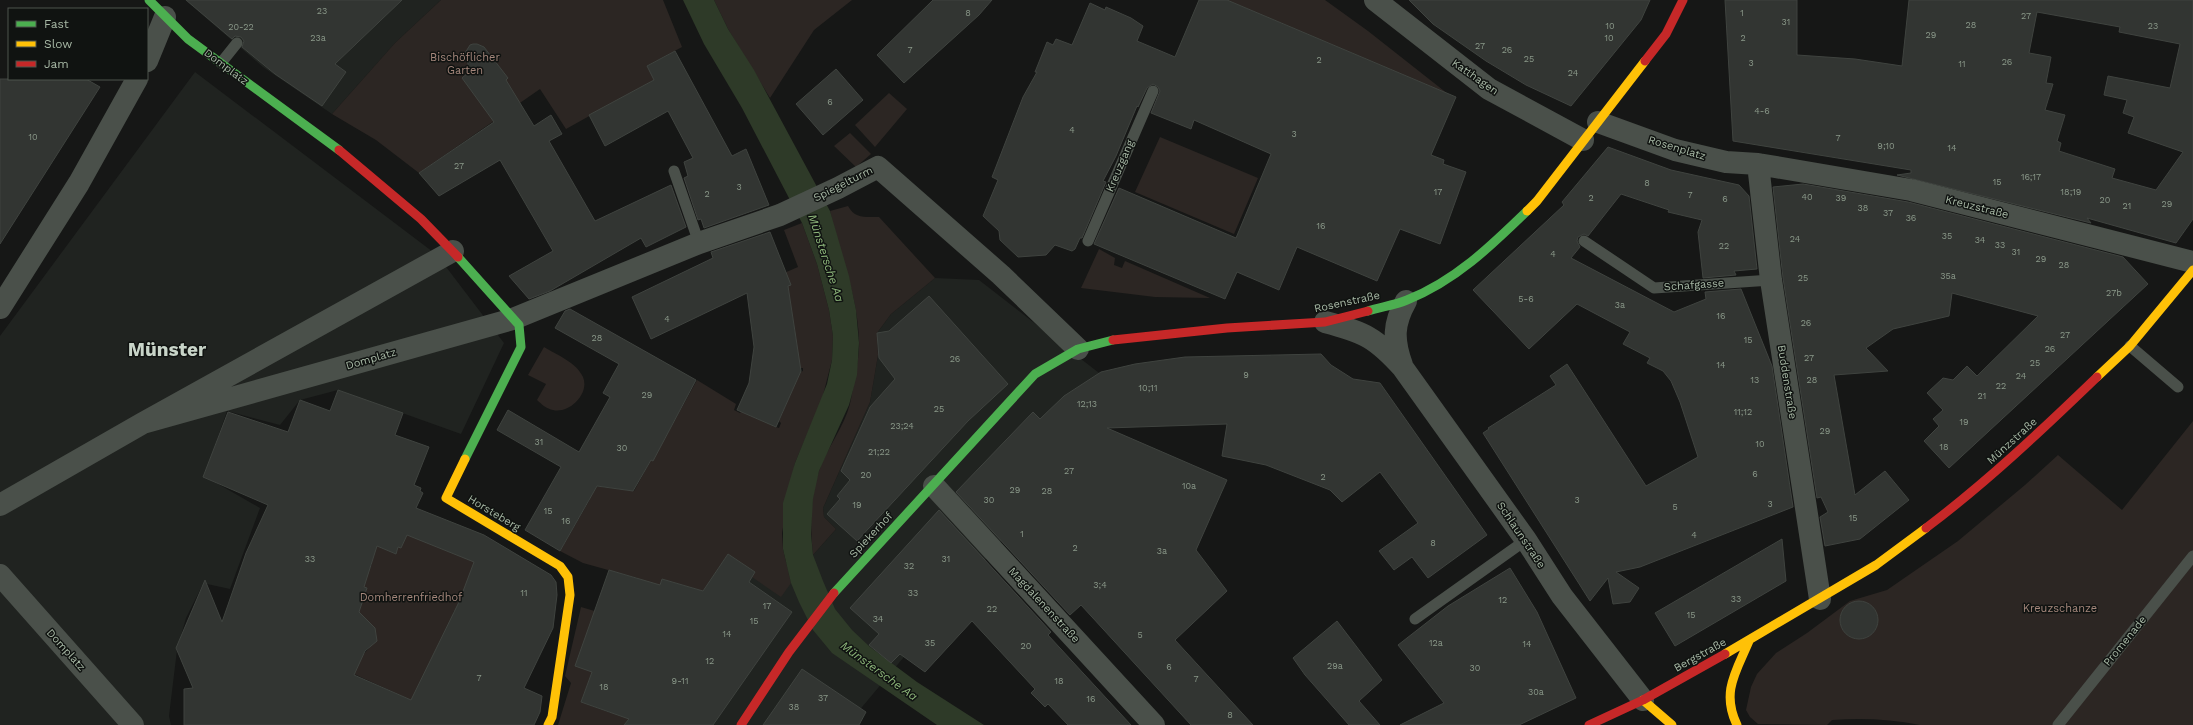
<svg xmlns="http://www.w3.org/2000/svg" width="2193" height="725" font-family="'Work Sans',sans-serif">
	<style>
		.built { fill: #202320 }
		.green { fill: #2c2623; fill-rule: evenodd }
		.water { fill: #2e3a28 }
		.building { fill: #323532; stroke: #3f433f; fill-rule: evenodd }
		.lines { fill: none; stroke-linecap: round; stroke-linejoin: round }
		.lane { stroke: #4a504a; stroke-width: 11 }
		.street { stroke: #4a504a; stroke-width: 22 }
		.fast { stroke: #4caf50; stroke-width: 9 }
		.slow { stroke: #ffc107; stroke-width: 9 }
		.jam { stroke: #c62828; stroke-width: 9 }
		.labels { text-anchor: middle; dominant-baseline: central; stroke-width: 3; stroke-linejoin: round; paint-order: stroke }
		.number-label { font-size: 9px; fill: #8a9889 }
		.park-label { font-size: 11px; fill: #a5877c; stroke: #101311 }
		.street-label { font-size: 11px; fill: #a8b9a6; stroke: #101311 }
		.water-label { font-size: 12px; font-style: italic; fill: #8db67a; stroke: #101311 }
		.town-label { font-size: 19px; font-weight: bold; fill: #c8d4c8; stroke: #101311 }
	</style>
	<rect width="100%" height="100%" fill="#161716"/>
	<!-- built -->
	<path class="built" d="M185 0H441L395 43 332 114 263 67Z
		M195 72 437 255 504 343 461 434 338 390 300 400 280 425 227 411 205 474 206 477 260 508 230 589 207 584 202 586 186 618 177 650 169 716 171 725H0V336Z
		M935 278 979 280 1125 393 847 725H624L703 591 728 554 755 572 813 555 836 529 824 517 823 508 870 402 878 355 877 333 891 314Z"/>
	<!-- green -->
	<path class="green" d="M441 0H663L682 47 647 66 654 80 566 129 540 89 419 173 376 140 332 114 395 43Z
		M714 0H852L814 30 770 98 728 29Z
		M1227 0H1325L1368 31 1448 94Z
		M889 93 907 109 875 147 855 125Z
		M850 133 871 154 856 167 834 146Z
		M1160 137 1258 178 1234 234 1135 192Z
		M848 206C855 219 866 217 879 217L935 278 891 314 877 333 878 355 870 402 823 508 824 517 836 529 813 555C810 527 810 498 819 471 827 448 844 427 850 404 853 389 860 356 859 341 858 296 840 255 830 211Z
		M802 223 817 264 829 310 833 336 832 360 822 399 795 463 782 533 783 549 791 583 781 597 752 577 755 572 728 554 703 591 662 579 638 652 634 713 624 725H558L571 683 565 676 581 607 625 620 637 578 583 563 560 551 589 501 594 486 634 491 651 460H653L697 380 736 404 734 410 740 413 742 410 774 424 773 426 779 428 781 423 779 421 800 372 803 371V368H800L788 286 790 285 784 273 798 267 784 230ZM638 639 611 713 581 702 592 672Z
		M1099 249 1115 258 1114 265 1122 268 1125 261 1210 298 1155 297 1081 288Z
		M544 347C557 355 576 362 583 377 590 394 569 414 553 410 547 409 541 404 537 400L546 384 528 375Z
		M2193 421V725H1920C1890 719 1862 718 1832 720L1827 725 1758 724 1750 717 1746 710 1751 687 1757 674 1776 653 1807 633 1850 601 1887 590 1958 541 2025 485 2058 455 2122 510Z
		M405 530 482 561 458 612 454 611 453 614 456 615 415 702 354 674 361 657 371 646 352 617 364 598 367 588 361 586 367 568H370L372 564 369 563 376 543 396 554 398 547 401 548Z"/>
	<!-- water -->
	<path class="water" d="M683 0H714L728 29 754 70 830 211 849 276 856 310 859 343 857 375 849 405 819 471 813 499 811 534 813 555 823 581 835 609 852 630 870 647 917 682 984 725H937L832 653 813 630 799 602 791 583 783 549V503L795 463 827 384 832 360 833 336 829 310 817 264 802 223 742 108 704 44Z"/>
	<!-- building -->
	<path class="building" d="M186 0H402L335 64 346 72 322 106 275 74 242 47 244 41 241 37 235 36 232 39Z
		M933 0H992L979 15 904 83 877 55Z
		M1199 0H1227L1456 97 1431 155 1444 160 1443 164 1466 172 1440 244 1400 229 1377 281 1297 247 1279 290 1237 272 1225 299 1094 244 1119 188 1236 238 1271 154 1194 120 1191 129 1151 113 1160 91 1158 87 1153 84 1147 88 1138 107 1137 106 1116 156 1103 181 1106 182 1082 238H1080L1075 249 1072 251 1055 245 1046 255 1018 257 1000 240 999 231 983 216 998 180 992 177 1023 97 1037 72H1035L1047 42 1053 45 1056 39 1072 45 1090 3 1105 10 1106 7 1131 18 1143 26 1137 41 1175 57Z
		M1409 0H1650L1641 20 1571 106 1526 85 1486 61 1433 24Z
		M1725 0H1797V55L1855 59 1902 66 1909 0H2193V219L2176 243 2087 218 2091 223 1897 175 1911 173V170L1733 141ZM2037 12 2120 27 2119 32 2180 44 2170 88 2108 76 2104 95 2127 100 2123 113 2134 117 2128 133 2183 152 2156 190 2112 178 2115 169 2059 151 2061 143 2057 141 2065 115 2045 110 2053 84 2046 83 2051 57 2029 53Z
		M473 44H477L484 47 508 78 506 80 534 126 551 115 562 134 549 141 595 221 671 185 686 227 646 247 641 238 550 291 529 299 509 276 553 251 500 160 439 196 419 173 494 122 462 78 470 71 465 53 470 45Z
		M675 51 732 156 746 149 769 205 704 228 701 219 698 220 684 178 688 176 684 162 693 158 668 111 605 146 589 115 654 80 647 66Z
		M836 69 863 100 823 135 796 104Z
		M0 79H86L100 87 0 244Z
		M1608 147 1671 170 1739 185 1749 196 1757 269 1734 271 1736 275 1703 278 1698 232 1702 220 1668 212 1669 210 1621 194 1588 236 1584 234 1578 237 1577 241 1580 247 1571 258 1674 312 1706 299 1705 292 1741 289 1772 366 1793 507 1640 567 1616 572 1639 588 1630 602 1613 604 1608 578 1590 601 1483 433 1489 429 1488 428 1556 385 1550 376 1567 364 1646 486 1698 457 1680 402 1671 381 1663 371 1647 363 1650 358 1623 344 1630 332 1577 304 1529 349 1473 290 1564 205 1562 202Z
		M1803 184 1908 202 2123 257 2148 284 1949 468 1924 441 1939 426 1933 419 1943 410 1927 393 1943 378 1953 380 1967 366 1977 376 2038 316 1952 293 1949 316 1893 329 1866 348 1888 371 1834 375 1855 495 1885 471 1909 500 1860 539 1825 546 1820 517 1828 512 1821 497 1817 498 1783 278 1773 187Z
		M770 232 791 285 788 286 801 371 776 427 737 410 749 383 754 347 747 293 651 339 632 297 713 258 711 252Z
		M929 296 1008 384 968 421 857 541 827 514 840 499 837 496 850 480 841 471 870 407 895 379 879 358 877 333 889 331Z
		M570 309 696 380 653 461 651 460 633 491 597 486 560 551 525 530 561 467 497 430 508 410 579 452 610 397 603 393 619 364 555 328 565 311Z
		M1321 354 1331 365 1353 379 1380 383 1487 535 1428 578 1412 557 1394 570 1379 551 1418 523 1380 472 1342 502 1330 490 1266 465 1222 456 1227 424 1107 428 1227 480 1196 550 1227 591 1175 640 1253 725H1191L1081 605 1070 615 956 492 1033 412 1040 419 1064 396 1101 372 1135 364 1185 357Z
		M338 390 403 413 395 435 429 447 414 485 421 488 420 491 423 493 416 508 484 535 551 575 556 582 557 595 553 628 524 688 542 696 540 712 534 725H184V689L193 688 176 648 205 580 222 622 246 553 268 505 203 477 228 412 288 432 300 400 330 411ZM407 535 474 562 459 602 411 700 354 675 365 651 377 641 375 628 359 612 367 588 364 587 377 546 396 554 398 547 401 548Z
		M939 510 1051 632 1048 635 1131 725H1068L1048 704 1045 707 1031 693 1035 689 972 621 925 672 900 654 891 663 869 645 879 634 850 608Z
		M1782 539 1786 581 1675 646 1655 613Z
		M728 554 755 572 749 582 792 612 713 725H624L629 719 581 702 592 672 575 666 609 570 660 585 662 579 703 591Z
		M1510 568 1537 612 1576 698 1519 725H1400L1444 703 1398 645 1448 606Z
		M1840 620a19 19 0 1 1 38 0a19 19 0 1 1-38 0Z
		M1337 621 1382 680 1359 701 1380 725H1349L1305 675 1293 658Z
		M802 669 866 712 859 725H763Z"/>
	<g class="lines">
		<!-- lane -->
		<path class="lane" d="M221 63 237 43
			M674 171 699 243
			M1088 241 1153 91
			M1584 241 1654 288 1771 280
			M2130 346 2178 387
			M1415 619 1526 540
			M2058 725 2193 556"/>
		<!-- street -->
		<path class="street" d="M1375 0 1489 89 1583 140
			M147 61 165 17
			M1598 122 1675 150 1726 162 1758 164 1911 190 2193 262
			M1758 164 1771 280 1820 599
			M0 308 79 183 137 79
			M1325 322C1364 332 1376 338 1403 368L1526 540 1562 596 1643 700
			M1402 365C1393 340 1393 324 1406 301
			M143 423 513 319 699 243 780 215 838 188 878 167 1001 275 1078 349
			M934 486 1154 725
			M0 505 143 423 453 251
			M0 575 133 725"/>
		<!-- fast -->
		<path class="fast" d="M149 0 188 39 339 150
			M458 257 519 325 521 347 465 459
			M1368 311C1381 307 1395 305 1407 300 1455 281 1491 246 1527 211
			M834 593 1035 374 1078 349 1113 340"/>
		<!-- slow -->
		<path class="slow" d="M1527 211 1537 201 1645 61
			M2097 377 2130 346 2193 270
			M465 459 446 498 560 566 568 577 570 595 552 717 548 725
			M1725 654 1876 565 1926 528
			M1643 700 1672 725
			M1737 725C1721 692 1736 672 1749 641"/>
		<!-- jam -->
		<path class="jam" d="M1645 61 1666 34 1683 0
			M339 150 421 219 458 257
			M1113 340 1227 328 1325 322 1368 311
			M1926 528C1987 482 2042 430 2097 377
			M741 725 789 652 834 593
			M1589 725 1643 700 1725 654"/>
	</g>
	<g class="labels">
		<!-- number labels -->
		<g class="number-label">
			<text x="322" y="11">23</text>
			<text x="968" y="13">8</text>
			<text x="1742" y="13">1</text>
			<text x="2026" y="16">27</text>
			<text x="1786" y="22">31</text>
			<text x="1971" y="25">28</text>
			<text x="1610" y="26">10</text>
			<text x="2153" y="26">23</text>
			<text x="241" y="27">20-22</text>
			<text x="1931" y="35">29</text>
			<text x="318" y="38">23a</text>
			<text x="1609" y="38">10</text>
			<text x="1743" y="38">2</text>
			<text x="1480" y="46">27</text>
			<text x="910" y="50">7</text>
			<text x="1507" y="50">26</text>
			<text x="1529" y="59">25</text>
			<text x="1319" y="60">2</text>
			<text x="2007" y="62">26</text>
			<text x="1751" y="63">3</text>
			<text x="1962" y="64">11</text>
			<text x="1573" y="73">24</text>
			<text x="830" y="102">6</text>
			<text x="1762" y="111">4-6</text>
			<text x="1072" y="130">4</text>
			<text x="1294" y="134">3</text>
			<text x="33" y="137">10</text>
			<text x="1838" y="138">7</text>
			<text x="1886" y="146">9;10</text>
			<text x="1952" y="148">14</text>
			<text x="459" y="166">27</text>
			<text x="2031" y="177">16;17</text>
			<text x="1997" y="182">15</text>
			<text x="1647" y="183">8</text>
			<text x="739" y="187">3</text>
			<text x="1438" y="192">17</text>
			<text x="2071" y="192">18;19</text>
			<text x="707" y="194">2</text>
			<text x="1690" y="195">7</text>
			<text x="1807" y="197">40</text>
			<text x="1591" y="198">2</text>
			<text x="1841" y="198">39</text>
			<text x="1725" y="199">6</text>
			<text x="2105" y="200">20</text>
			<text x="2167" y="204">29</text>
			<text x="2127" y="206">21</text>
			<text x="1863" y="208">38</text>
			<text x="1888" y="213">37</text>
			<text x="1911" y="218">36</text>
			<text x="1321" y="226">16</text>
			<text x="1947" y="236">35</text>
			<text x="1795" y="239">24</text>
			<text x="1980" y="240">34</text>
			<text x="2000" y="245">33</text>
			<text x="1724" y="246">22</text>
			<text x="2016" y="252">31</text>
			<text x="1553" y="254">4</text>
			<text x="2041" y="259">29</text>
			<text x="2064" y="265">28</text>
			<text x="1948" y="276">35a</text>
			<text x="1803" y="278">25</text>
			<text x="2114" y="293">27b</text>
			<text x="1526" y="299">5-6</text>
			<text x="1620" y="305">3a</text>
			<text x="1721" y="316">16</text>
			<text x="667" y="319">4</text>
			<text x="1806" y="323">26</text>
			<text x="2065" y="335">27</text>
			<text x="597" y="338">28</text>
			<text x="1748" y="340">15</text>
			<text x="2050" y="349">26</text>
			<text x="1809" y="358">27</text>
			<text x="955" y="359">26</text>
			<text x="2035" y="363">25</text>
			<text x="1721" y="365">14</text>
			<text x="1246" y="375">9</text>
			<text x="2021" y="376">24</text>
			<text x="1755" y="380">13</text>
			<text x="1812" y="380">28</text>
			<text x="2001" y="386">22</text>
			<text x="1148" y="388">10;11</text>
			<text x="647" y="395">29</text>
			<text x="1982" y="396">21</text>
			<text x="1087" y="404">12;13</text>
			<text x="939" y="409">25</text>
			<text x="1743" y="412">11;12</text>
			<text x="1964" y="422">19</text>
			<text x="902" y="426">23;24</text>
			<text x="1825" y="431">29</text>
			<text x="539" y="442">31</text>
			<text x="1760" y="444">10</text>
			<text x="1944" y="447">18</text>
			<text x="622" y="448">30</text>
			<text x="879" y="452">21;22</text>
			<text x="1069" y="471">27</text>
			<text x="1755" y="474">6</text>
			<text x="866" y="475">20</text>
			<text x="1323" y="477">2</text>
			<text x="1189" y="486">10a</text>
			<text x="1015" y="490">29</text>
			<text x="1047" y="491">28</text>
			<text x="989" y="500">30</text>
			<text x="1577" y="500">3</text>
			<text x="1770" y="504">3</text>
			<text x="857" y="505">19</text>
			<text x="1675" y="507">5</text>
			<text x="548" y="511">15</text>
			<text x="1853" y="518">15</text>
			<text x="566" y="521">16</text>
			<text x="1022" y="534">1</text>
			<text x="1694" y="535">4</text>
			<text x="1433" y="543">8</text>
			<text x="1075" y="548">2</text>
			<text x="1162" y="551">3a</text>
			<text x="310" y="559">33</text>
			<text x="946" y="559">31</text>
			<text x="909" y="566">32</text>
			<text x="1100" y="585">3;4</text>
			<text x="524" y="593">11</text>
			<text x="913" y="593">33</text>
			<text x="1736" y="599">33</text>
			<text x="1503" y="600">12</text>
			<text x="767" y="606">17</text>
			<text x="992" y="609">22</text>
			<text x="1691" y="615">15</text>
			<text x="878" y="619">34</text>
			<text x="754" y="621">15</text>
			<text x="727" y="634">14</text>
			<text x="1140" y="635">5</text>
			<text x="930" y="643">35</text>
			<text x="1436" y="643">12a</text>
			<text x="1527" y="644">14</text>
			<text x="1026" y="646">20</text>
			<text x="710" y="661">12</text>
			<text x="1335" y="666">29a</text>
			<text x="1169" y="667">6</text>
			<text x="1475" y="668">30</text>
			<text x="479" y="678">7</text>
			<text x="1196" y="679">7</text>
			<text x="680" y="681">9-11</text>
			<text x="1059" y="681">18</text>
			<text x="604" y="687">18</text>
			<text x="1536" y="692">30a</text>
			<text x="823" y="698">37</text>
			<text x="1091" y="699">16</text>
			<text x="794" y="707">38</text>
			<text x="1230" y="715">8</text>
		</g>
		<!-- park labels -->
		<g class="park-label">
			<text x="465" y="57">Bischöflicher<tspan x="465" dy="13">Garten</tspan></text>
			<text x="411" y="597">Domherrenfriedhof</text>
			<text x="2060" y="608">Kreuzschanze</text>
		</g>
		<!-- street labels -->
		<g class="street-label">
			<text transform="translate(226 67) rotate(37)">Domplatz</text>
			<text transform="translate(1475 77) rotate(35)">Katthagen</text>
			<text transform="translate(1677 148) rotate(17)">Rosenplatz</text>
			<text transform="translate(1120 166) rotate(-67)">Kreuzgang</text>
			<text transform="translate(843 184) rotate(-27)">Spiegelturm</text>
			<text transform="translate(1977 207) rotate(14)">Kreuzstraße</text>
			<text transform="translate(1694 285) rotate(-4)">Schafgasse</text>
			<text transform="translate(1347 302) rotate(-12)">Rosenstraße</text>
			<text transform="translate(371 359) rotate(-16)">Domplatz</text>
			<text transform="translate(1787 382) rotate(81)">Buddenstraße</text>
			<text transform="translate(2012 441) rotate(-42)">Münzstraße</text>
			<text transform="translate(494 513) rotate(31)">Horsteberg</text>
			<text transform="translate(871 535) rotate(-47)">Spiekerhof</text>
			<text transform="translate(1521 535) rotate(56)">Schlaunstraße</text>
			<text transform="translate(1044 605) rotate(47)">Magdalenenstraße</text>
			<text transform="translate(2125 641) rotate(-51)">Promenade</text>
			<text transform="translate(66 650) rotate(48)">Domplatz</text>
			<text transform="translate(1700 655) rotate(-29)">Bergstraße</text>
		</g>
		<!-- water labels -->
		<g class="water-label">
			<text transform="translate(826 258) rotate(72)">Münstersche Aa</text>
			<text transform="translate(879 671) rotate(36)">Münstersche Aa</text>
		</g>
		<!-- town labels -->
		<g class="town-label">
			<text x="167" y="349">Münster</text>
		</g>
	</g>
	<!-- legend -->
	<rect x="8" y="8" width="140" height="72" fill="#101311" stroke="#4d554d"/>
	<rect x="16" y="21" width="20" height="6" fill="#4caf50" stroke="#4d554d"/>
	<text x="44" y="28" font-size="12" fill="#a8b9a6">Fast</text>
	<rect x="16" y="41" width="20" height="6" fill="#ffc107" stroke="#4d554d"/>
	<text x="44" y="48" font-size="12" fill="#a8b9a6">Slow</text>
	<rect x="16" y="61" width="20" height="6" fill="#c62828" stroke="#4d554d"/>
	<text x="44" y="68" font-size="12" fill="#a8b9a6">Jam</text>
</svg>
